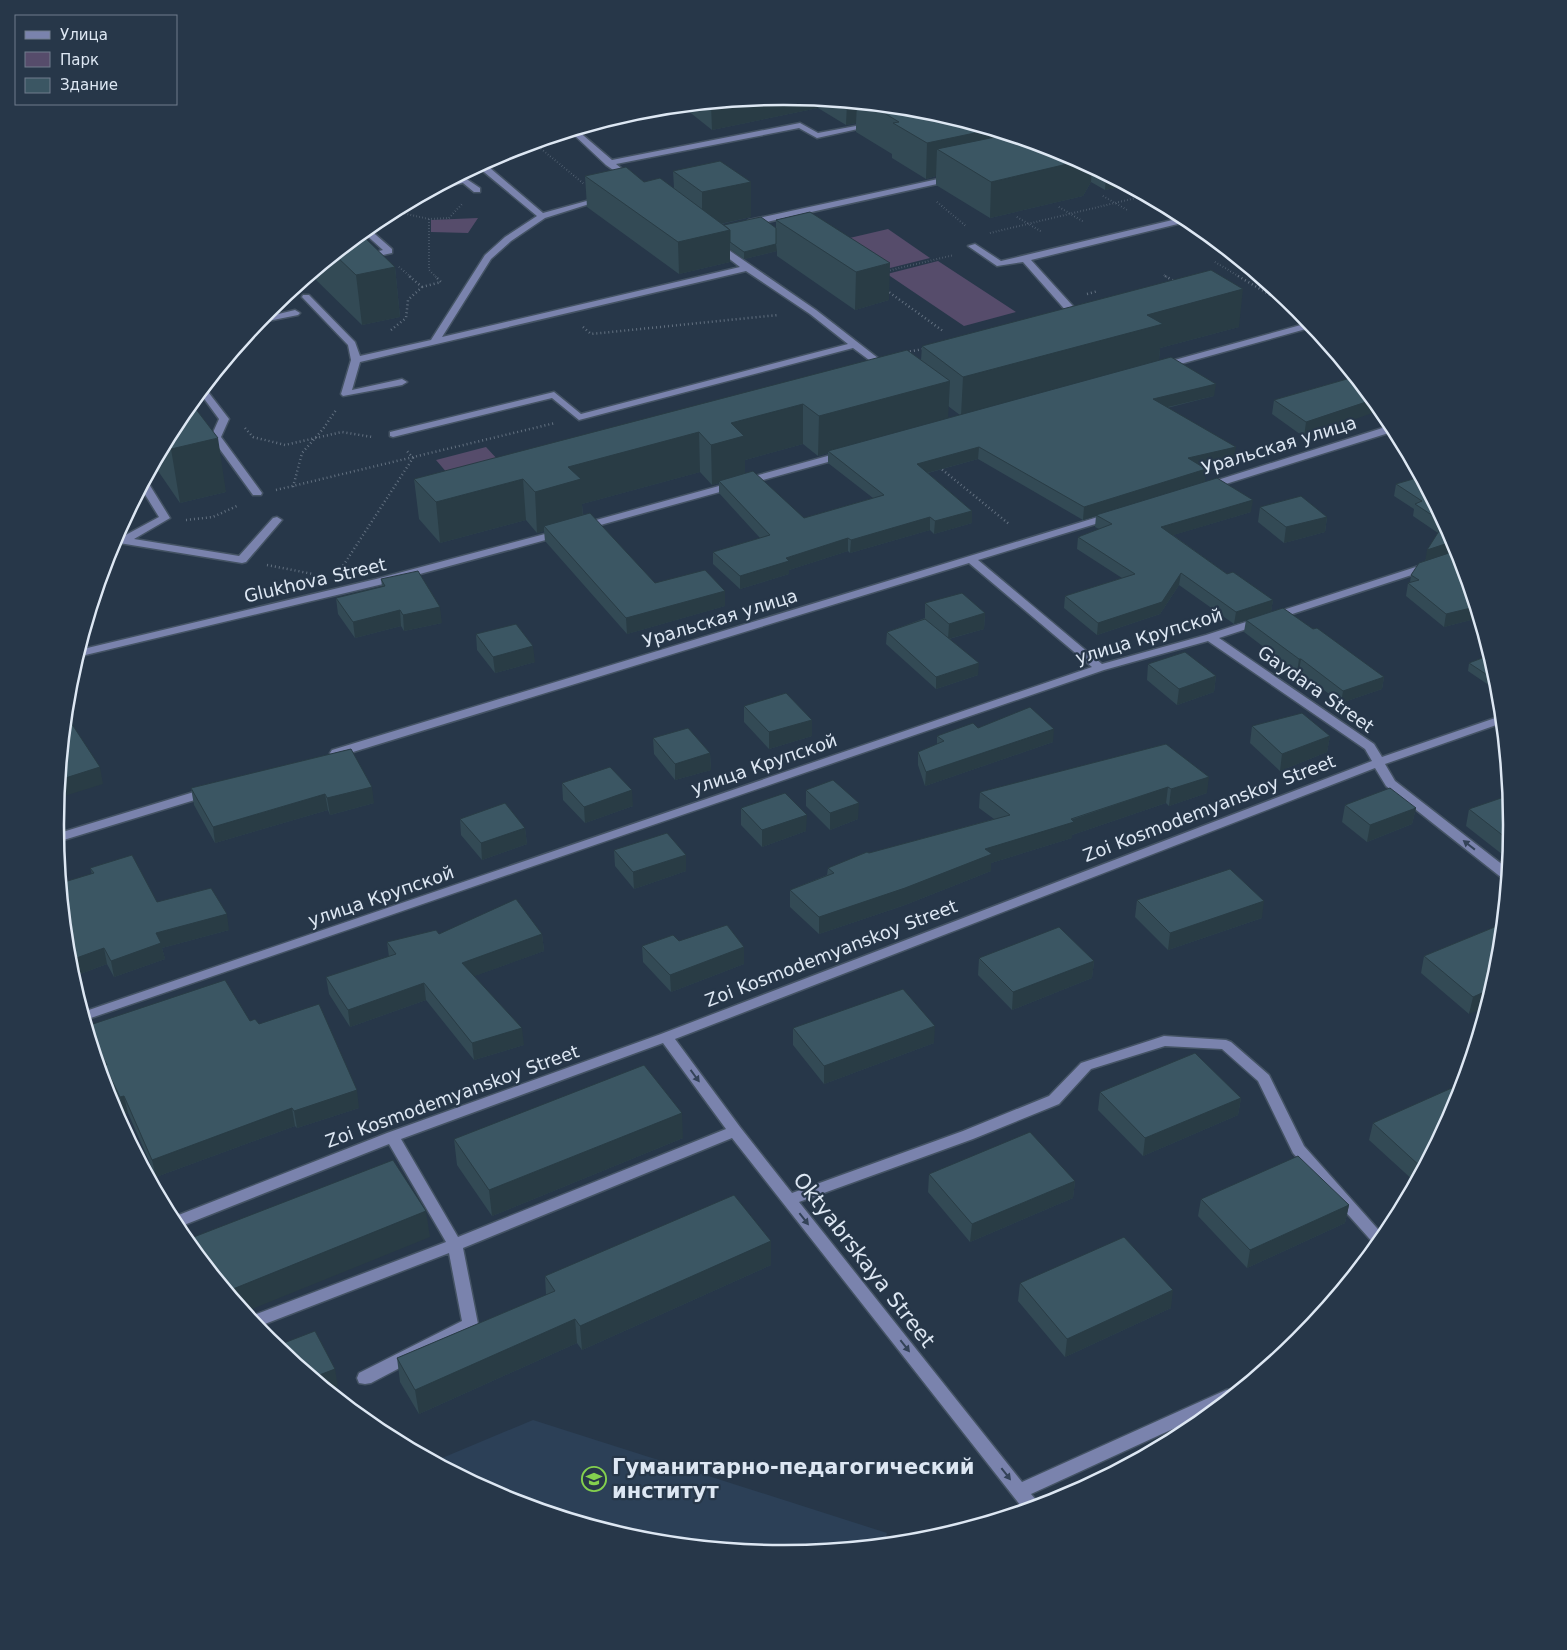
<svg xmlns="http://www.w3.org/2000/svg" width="1567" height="1650" font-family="'DejaVu Sans',sans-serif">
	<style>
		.built { fill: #2c4057 }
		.green { fill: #564c6b }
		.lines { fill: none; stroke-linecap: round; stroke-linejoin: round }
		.minor-casing { stroke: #445364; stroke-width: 3 }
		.path-far1 { stroke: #637181; stroke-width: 2; stroke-dasharray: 0.5 2.5; stroke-linecap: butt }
		.path { stroke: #637181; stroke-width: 2.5; stroke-dasharray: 1 3; stroke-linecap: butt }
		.minor { fill: #7a83ad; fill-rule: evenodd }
		.wall { fill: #334a55; fill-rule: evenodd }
		.shaded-wall { fill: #293c45 }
		.building { fill: #3b5663; stroke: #293c45 }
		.oneway { fill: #334258 }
		.labels { text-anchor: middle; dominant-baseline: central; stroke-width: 4.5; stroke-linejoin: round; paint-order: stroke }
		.street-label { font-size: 18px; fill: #dde7f3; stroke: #273749 }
		.near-street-label { font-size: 21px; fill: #dde7f3; stroke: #273749 }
		.near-poi-label { font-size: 21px; font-weight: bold; fill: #dde7f3; stroke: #273749; text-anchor: start }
		.rim { fill: none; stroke: #dde7f3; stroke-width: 2.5 }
	</style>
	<rect width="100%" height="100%" fill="#273749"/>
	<!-- built -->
	<path class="built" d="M533 1420 887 1533 884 1544 783 1553 641 1539 504 1498 435 1461Z"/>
	<!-- green -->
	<path class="green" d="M478 218 468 233 431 232V220Z
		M888 229 930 258 882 270 841 240Z
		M938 261 1016 312 964 326 887 274Z
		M486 447 499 461 448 474 436 460Z"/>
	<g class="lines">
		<defs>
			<path id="minor" d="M800 123 818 133 872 123 876 125 817 138 799 128 616 164 632 177V181H629L606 165 571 132 577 130 612 160Z
				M484 168H490L543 213 601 197 605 199 545 218 511 241 491 259 442 337 740 267 714 247V243L717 242 816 310 892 369 890 371H884L853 348 579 420 552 398 393 437 390 436V432L554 392 581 414 848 344 810 314 746 271 360 362 352 390 402 379 407 382 402 385 343 396 341 394 351 360 348 345 302 297 303 295H309L355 342 360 356 431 340 485 255 505 237 537 216 484 172Z
				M952 176H955V180L749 226 745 223 749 220Z
				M465 178 480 188V192H474L463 183 439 187 451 181Z
				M1185 217 1190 221 1031 260 1082 316V320L1075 321 1023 262 997 266 968 246 975 244 1001 261Z
				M368 228 392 249V253L369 258V254L383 250 363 232Z
				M295 310 300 313 298 315 258 323 262 318Z
				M1308 323 1313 327 1166 368 1163 369 1158 366 1160 364Z
				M205 388 229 419 221 437 262 493 261 495H253L211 437 219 419 200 393Z
				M1392 425 1395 431 1213 488 1209 489 1204 486 1205 484Z
				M842 452 846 453V457L586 529H578L577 527 578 525Z
				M145 481 149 484 170 518 134 539 239 556 273 518 277 517 282 520 246 562 242 563 113 542 116 536 122 537 159 517 141 488Z
				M1111 513 1115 514 1116 516 1115 518 978 560 1102 664 1206 635 1425 564H1433L1434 566 1433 568 1219 638 1374 744 1382 757 1501 716 1502 723 1385 764 1395 781 1508 869 1507 879 1502 878 1386 786 1375 768 675 1039 740 1127 792 1193 963 1131 1049 1096 1081 1063 1164 1036 1226 1040 1231 1042 1269 1075 1304 1146 1384 1236 1376 1246 1293 1153 1258 1081 1222 1049 1165 1046 1091 1069 1059 1104 973 1139 799 1202 1022 1482 1226 1390 1232 1389 1237 1390 1212 1411 1031 1494 1040 1505 1024 1510 732 1138 463 1248 478 1324 476 1328 371 1383 365 1384 359 1383 357 1378 359 1373 462 1321 449 1253 257 1327 249 1317 446 1242 389 1144 179 1227 177 1228 171 1218 387 1133 661 1034 1372 761 1365 749 1208 641 1104 670 85 1020 83 1012 1092 667 969 563 340 756H332L330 753 332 750ZM663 1043 726 1129 458 1237 401 1139Z
				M560 530 564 531 565 533 564 535 383 584 77 657 79 650 376 579Z
				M207 788 211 789 213 792 211 795 57 842 56 834Z"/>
		</defs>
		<!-- minor casing -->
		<use href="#minor" class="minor-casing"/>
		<!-- path-far1 -->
		<path class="path-far1" d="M534 143 584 184
			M1103 196 1129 211
			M937 202 967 227
			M1059 207 1084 222
			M393 211 429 219
			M1017 217 1042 232
			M990 233 1144 196
			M1215 262 1240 277
			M399 267 411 277
			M887 271 954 255
			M1164 275 1167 277
			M436 277 429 270V219L449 218 462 204"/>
		<!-- path -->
		<path class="path" d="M1165 276 1176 282
			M1238 276 1294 309
			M422 287 441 282 435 276
			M886 290 943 331
			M1087 294 1098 291
			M583 327 591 334 778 315
			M391 330 406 318 408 300 422 287 409 276
			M906 352 924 349
			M245 428 253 437 285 445 342 432 372 437
			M939 467 1009 524
			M293 487 302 453 323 429 336 410
			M276 490 555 423
			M186 520 213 517 239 505
			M267 565 313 574
			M341 569 413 458 407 451"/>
		<!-- minor -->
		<use href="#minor" class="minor"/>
	</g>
	<!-- wall -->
	<path class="wall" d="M784 96 926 111 1063 152 1125 186 1105 190 1091 182 1083 196 990 218 936 185V176L926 179 892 158V154L856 132V123L846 125 818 108 712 130 682 106Z
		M673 171 751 182V217L722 224 724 225 776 228V220L810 212 889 300 855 310 777 256V251L744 259 730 249V262L679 274 587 207 585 176 644 182 674 188Z
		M364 232V238L395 267 400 317 362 325 311 275Z
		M1239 327 1160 348 1159 360 1214 396 1167 408 1234 459 1202 467 1205 482 1251 512 1173 535 1227 574 1273 600 1271 611 1313 629 1384 677 1382 689 1341 703 1299 671 1297 672 1244 632 1246 620 1234 624 1179 585 1160 614 1097 635 1064 608 1065 596 1122 578 1077 549 1078 537 1099 529 1095 527 1096 516 1083 520 978 459 928 473 972 511V523L934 534 930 530 850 553 848 551 789 570V574L740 589 713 564V552L760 538 719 493V483L712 485 700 472 582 504 583 515 655 583 725 591V606L627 634 545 541 544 531 537 533 526 520 440 543 419 519 414 479 921 360 922 346ZM948 406 960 415 948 418ZM803 444 818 456 828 453V463L873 498 804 518 745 474V460Z
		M1354 377 1304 437 1272 414 1274 400Z
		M196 409 226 492 180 503 154 465 178 420Z
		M1420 477 1457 546 1478 618 1444 627 1406 596 1408 583H1410L1411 575 1425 561 1438 533 1413 516 1414 509 1394 496 1396 484Z
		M1260 507 1327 517 1325 532 1284 543 1258 522Z
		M381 579 442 623 404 631 401 626 355 638 338 614 336 598 382 586Z
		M925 603 985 613 984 629 949 639 978 675 936 689 886 644 887 632 925 618Z
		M476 634 535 662 495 673 477 650Z
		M1490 655 1498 683 1496 690 1468 671 1469 663Z
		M1148 664 1216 676 1214 692 1177 705 1147 680Z
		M744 706 812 720V736L769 749 744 722Z
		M1252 726 1330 736 1327 752 1280 771 1250 743Z
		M978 728 1053 742 925 786 918 765V752L937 744V736Z
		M653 738 710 753 711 770 675 780 654 754Z
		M1166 744 1207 793 1169 806 1166 803 1072 835V838L991 863V871L905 905 819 934 790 907V890L827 875 828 868 869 853 994 819 979 808 980 792Z
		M351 749 374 803 330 815 328 810 215 843 194 805 191 788Z
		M562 783 633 806 585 823 563 800Z
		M806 790 858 819 830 830 806 806Z
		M1345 805 1416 808 1412 824 1367 842 1342 822Z
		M741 808 806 831 762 847 741 825Z
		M1469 809 1512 825 1509 857 1507 858 1466 826Z
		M460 819 525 828 527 844 482 860 461 835Z
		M614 850 686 855V871L634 889 615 866Z
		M90 868 157 902 229 930 162 948 165 959 114 977 107 964 72 977 69 967 92 874Z
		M1137 900 1262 918 1168 950 1135 917Z
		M1502 924 1469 1014 1421 973 1424 956Z
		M439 934H542L544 951 474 976 524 1045 474 1060 426 1000 350 1027 329 994 326 977 389 957 387 942Z
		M642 946 744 947V964L671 992 643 962Z
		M979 958 1094 961 1092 978 1012 1010 978 975Z
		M259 1024 359 1108 297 1128 295 1126 156 1177 128 1113 123 1114 109 1083 106 1072 93 1046 87 1026Z
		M793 1028 934 1043 824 1084 793 1045Z
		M1100 1092 1241 1098 1238 1115 1143 1156 1098 1110Z
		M1456 1104 1415 1182 1369 1140 1373 1123Z
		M683 1138 492 1216 457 1165 454 1139Z
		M929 1174 1075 1181 1073 1198 970 1242 928 1192Z
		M1201 1199 1349 1205 1345 1223 1247 1268 1198 1216Z
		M771 1265 582 1350 577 1343 419 1414 400 1382 397 1358 546 1295 545 1276Z
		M1020 1283 1171 1308 1065 1357 1018 1301Z"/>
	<!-- shaded-wall -->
	<path class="shaded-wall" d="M784 96 819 100 818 108 712 130 711 104Z
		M847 103 857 104 856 123 846 125Z
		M989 130 1056 150 937 149 936 176 926 179 927 143Z
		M1080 161 1092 168 1091 182 1083 196 990 218 991 182Z
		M1106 176 1125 186 1105 190Z
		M751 182V217L702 228V192Z
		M730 230V262L679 274 678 242Z
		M364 232 367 263 347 245Z
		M776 244 777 251 744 259V252Z
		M890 263 889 300 855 310 856 272Z
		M395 267 400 317 362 325 356 275Z
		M1243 289 1239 327 1160 348 1159 362 961 416 963 377 1147 315Z
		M950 381 948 420 828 451V453L818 456 819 416Z
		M1216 384 1214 396 1151 411 1153 399Z
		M194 400 198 424 178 420Z
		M1372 400 1381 410 1304 437 1306 422Z
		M803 404V444L745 460V476L719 481V483L712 485 711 445 731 423Z
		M699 432 700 472 582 504 583 520 544 526V531L537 533 535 492 568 467Z
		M218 438 226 492 180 503 171 449Z
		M979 447 978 459 916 476 917 464Z
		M1236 447 1234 459 1187 470 1188 458Z
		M1206 469 1205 482 1083 520 1084 507Z
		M523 479 526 520 440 543 436 502Z
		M1253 500 1251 512 1160 539 1161 527Z
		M972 511V523L934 534 935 521Z
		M930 517V530L850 553 851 540Z
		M1327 517 1325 532 1284 543 1286 527Z
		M848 538V551L789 570V574L740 589V576L786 558Z
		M1454 541 1458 551 1425 562 1427 550Z
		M1181 573 1179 585 1160 614 1097 635 1098 623Z
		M725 591V606L627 634 626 618Z
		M1273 600 1271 612 1234 624 1236 612Z
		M440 607 442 623 404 631 403 615Z
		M1475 607 1478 618 1444 627 1446 614Z
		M400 610 401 626 355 638 353 622Z
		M985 613 984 629 948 639 949 624Z
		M533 646 535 662 495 673 493 657Z
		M1299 659H1301L1299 671 1297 672Z
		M979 663 978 675 936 689V677Z
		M1216 676 1214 692 1177 705 1179 689Z
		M1384 677 1382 689 1341 703 1343 691Z
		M812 720V736L769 749V732Z
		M1054 729 1053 742 925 786 926 772Z
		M1330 736 1327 752 1280 771 1282 754Z
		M710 753 711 770 675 780V764Z
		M100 767 103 784 58 798 59 780Z
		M1209 777 1207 793 1169 806 1171 789Z
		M372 787 374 803 330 815 327 798Z
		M1168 787 1166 803 1072 835V838L991 863V871L905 905 819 934V917L985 849Z
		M632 790 633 806 585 823 584 807Z
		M325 794 328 810 215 843 213 827Z
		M859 803 858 819 830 830V813Z
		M1416 808 1412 824 1367 842 1370 825Z
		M807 815 806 831 762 847V830Z
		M525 828 527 844 482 860 481 843Z
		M1510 841 1509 857 1507 858Z
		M686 855V871L634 889 633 872Z
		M1264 901 1262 918 1168 950 1170 933Z
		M227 914 229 930 162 948 165 959 114 977 111 961 156 933Z
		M542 934 544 951 464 980 462 963Z
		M744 947V964L671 992 670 975Z
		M104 948 107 964 72 977 69 967 68 961Z
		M1094 961 1092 978 1012 1010 1013 992Z
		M424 983 426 1000 350 1027 348 1010Z
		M1491 989 1486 1007 1469 1014 1473 997Z
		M935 1026 934 1043 824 1084V1066Z
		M522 1028 524 1045 474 1060 472 1043Z
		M357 1090 359 1108 297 1128 294 1111Z
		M124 1096 128 1113 123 1114 120 1097Z
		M1241 1098 1238 1115 1143 1156 1145 1138Z
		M292 1108 295 1126 156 1177 152 1160Z
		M682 1113 683 1138 492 1216 489 1190Z
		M1075 1181 1073 1198 970 1242 972 1224Z
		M1349 1205 1345 1223 1247 1268 1250 1250Z
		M426 1211 430 1237 245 1312 228 1291Z
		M771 1241V1265L582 1350 580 1326Z
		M1173 1290 1171 1308 1065 1357 1067 1339Z
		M575 1319 577 1343 419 1414 415 1390Z
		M335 1369 338 1387 329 1390 314 1377Z"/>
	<!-- building -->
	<path class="building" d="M871 105 926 111 989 130 927 143 893 123 899 122Z
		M1005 135 1063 152 1080 161 991 182 937 149Z
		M720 161 751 182 702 192 673 171Z
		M626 167 644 182 660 178 730 230 678 242 585 176Z
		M810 212 890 263 856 272 776 220Z
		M761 217 776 228V244L744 252 730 242V230L724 225Z
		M361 234 395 267 356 275 335 255Z
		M1211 270 1243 289 1147 315 1163 324 963 377 922 346Z
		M907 350 950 381 819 416 803 404 731 423 744 436 711 445 699 432 568 467 581 479 535 492 523 479 436 502 414 479Z
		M1171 357 1216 384 1153 399 1236 447 1188 458 1206 469 1084 507 979 447 917 464 972 511 935 521 930 517 851 540 848 538 786 558 789 561 740 576 713 552 770 535 719 481 753 471 804 518 884 495 828 451Z
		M1354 377 1372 400 1306 422 1274 400Z
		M192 404 218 438 171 449 166 442 178 420Z
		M1420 477 1454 541 1427 550 1444 523 1415 504 1422 501 1396 484Z
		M1217 478 1253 500 1161 527 1227 574 1233 572 1273 600 1236 612 1181 573 1162 602 1098 623 1065 596 1135 574 1078 537 1112 524 1096 515Z
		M1301 496 1327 517 1286 527 1260 507Z
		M590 513 655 583 705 570 725 591 626 618 544 526Z
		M1458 550 1475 607 1446 614 1408 583 1419 580 1411 575 1419 563Z
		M418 571 440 607 403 615 400 610 353 622 336 598 385 586 381 579Z
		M962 593 985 613 949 624 925 603Z
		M1283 608 1313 629 1317 628 1384 677 1343 691 1301 659H1299L1246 620Z
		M925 619 979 663 936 677 887 632Z
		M516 624 533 646 493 657 476 634Z
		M1185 652 1216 676 1179 689 1148 664Z
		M1490 655 1498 682 1469 663Z
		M786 693 812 720 769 732 744 706Z
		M1030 707 1054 729 926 772 918 752 944 741 937 736 973 723 978 728Z
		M1302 713 1330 736 1282 754 1252 726Z
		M66 715 100 767 59 780Z
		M688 728 710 753 675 764 653 738Z
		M1166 744 1209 777 1171 789 1168 787 1071 819 1074 822 985 849 992 854 905 888 819 917 790 890 834 873 828 868 867 852 869 853 1010 815 980 792Z
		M351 749 372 787 327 798 325 794 213 827 191 788Z
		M610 767 632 790 584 807 562 783Z
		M833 780 859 803 830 813 806 790Z
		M1390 788 1416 808 1370 825 1345 805Z
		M785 793 807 815 762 830 741 808Z
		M1507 796 1509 797 1512 825 1510 841 1469 809Z
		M505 803 525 828 481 843 460 819Z
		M667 833 686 855 633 872 614 850Z
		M132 855 157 902 211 888 227 914 156 933 161 943 111 961 104 948 68 961 61 883 94 873 90 868Z
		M1230 869 1264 901 1170 933 1137 900Z
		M516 899 542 934 462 963 522 1028 472 1043 424 983 348 1010 326 977 396 954 387 942 436 930 439 934Z
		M1502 924 1498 967 1491 989 1473 997 1424 956Z
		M727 925 744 947 670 975 642 946 673 935 679 941Z
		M1059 927 1094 961 1013 992 979 958Z
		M225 980 250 1021 255 1019 259 1024 319 1004 357 1090 294 1111 292 1108 152 1160 124 1096 120 1097 105 1066 107 1065 87 1026Z
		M903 989 935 1026 824 1066 793 1028Z
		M1195 1053 1241 1098 1145 1138 1100 1092Z
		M644 1065 682 1113 489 1190 454 1139Z
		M1463 1083 1456 1104 1422 1168 1373 1123Z
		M1030 1132 1075 1181 972 1224 929 1174Z
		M1298 1156 1349 1205 1250 1250 1201 1199Z
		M393 1160 426 1211 228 1291 186 1240Z
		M734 1195 771 1241 580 1326 575 1319 415 1390 397 1358 555 1291 545 1276Z
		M1124 1237 1173 1290 1067 1339 1020 1283Z
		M315 1331 335 1369 314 1377 276 1346Z"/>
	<!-- one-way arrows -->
	<defs><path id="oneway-solid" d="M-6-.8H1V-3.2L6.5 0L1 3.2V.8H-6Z" transform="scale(1.25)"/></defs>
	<g class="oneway">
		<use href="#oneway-solid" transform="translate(1469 845) rotate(-142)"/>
		<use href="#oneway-solid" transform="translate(695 1076) rotate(54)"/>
		<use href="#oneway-solid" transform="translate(804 1219) rotate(52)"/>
		<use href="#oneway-solid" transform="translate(905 1346) rotate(52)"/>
		<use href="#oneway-solid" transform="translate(1006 1474) rotate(52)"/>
	</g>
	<!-- icons -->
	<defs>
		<symbol id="university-ring" viewBox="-11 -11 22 22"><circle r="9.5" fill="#273749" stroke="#84d04e" stroke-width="1.5"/><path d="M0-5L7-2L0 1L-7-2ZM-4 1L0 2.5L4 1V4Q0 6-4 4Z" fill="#84d04e"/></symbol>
	</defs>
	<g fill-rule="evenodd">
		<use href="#university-ring" x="580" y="1465" width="28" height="28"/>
	</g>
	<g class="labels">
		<!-- street labels -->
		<g class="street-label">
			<text transform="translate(1279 445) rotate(-17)">Уральская улица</text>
			<text transform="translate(315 580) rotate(-13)">Glukhova Street</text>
			<text transform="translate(720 618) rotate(-17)">Уральская улица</text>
			<text transform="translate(1149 636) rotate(-17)">улица Крупской</text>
			<text transform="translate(1316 689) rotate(35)">Gaydara Street</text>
			<text transform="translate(764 764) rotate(-19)">улица Крупской</text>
			<text transform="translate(1209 808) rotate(-21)">Zoi Kosmodemyanskoy Street</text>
			<text transform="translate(381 896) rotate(-19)">улица Крупской</text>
			<text transform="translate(831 953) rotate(-21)">Zoi Kosmodemyanskoy Street</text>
			<text transform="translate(452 1096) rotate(-20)">Zoi Kosmodemyanskoy Street</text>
		</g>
		<!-- near-street labels -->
		<g class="near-street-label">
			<text transform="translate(864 1260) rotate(52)">Oktyabrskaya Street</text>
		</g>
		<!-- near-poi labels -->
		<g class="near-poi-label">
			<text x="612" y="1467">Гуманитарно-педагогический<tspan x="612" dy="24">институт</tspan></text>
		</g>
	</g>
	<!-- crop -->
	<path d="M0 0H1567V1650H0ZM783 105H784A719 719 0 0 1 1503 824V826A719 719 0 0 1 784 1545H783A719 719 0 0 1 64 826V824A719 719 0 0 1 783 105Z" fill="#273749" fill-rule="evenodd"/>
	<path class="rim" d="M783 105H784A719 719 0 0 1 1503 824V826A719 719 0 0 1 784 1545H783A719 719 0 0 1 64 826V824A719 719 0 0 1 783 105Z"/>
	<!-- legend -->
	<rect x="15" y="15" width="162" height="90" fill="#273749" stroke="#707d8d"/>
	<rect x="25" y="31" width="25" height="8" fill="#7a83ad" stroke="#707d8d"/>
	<text x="60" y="40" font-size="15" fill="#dde7f3">Улица</text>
	<rect x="25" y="52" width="25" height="15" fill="#564c6b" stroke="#707d8d"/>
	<text x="60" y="65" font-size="15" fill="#dde7f3">Парк</text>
	<rect x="25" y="78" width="25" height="15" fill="#3b5663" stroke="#707d8d"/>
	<text x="60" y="90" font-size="15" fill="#dde7f3">Здание</text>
</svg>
